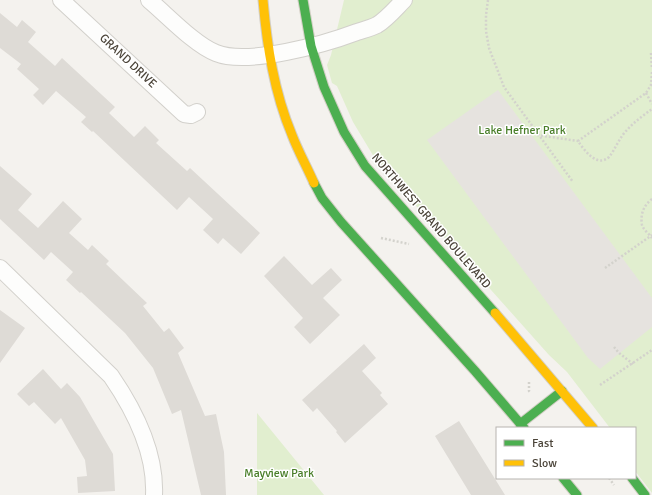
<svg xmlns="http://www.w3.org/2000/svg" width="652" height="495" font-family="Signika,sans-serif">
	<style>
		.green { fill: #e1eecf }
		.parking { fill: #e6e3df }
		.building { fill: #dedbd6 }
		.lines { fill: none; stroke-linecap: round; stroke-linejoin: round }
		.street-casing { stroke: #d2d0cb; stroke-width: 18 }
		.fast-casing { stroke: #d3cfc5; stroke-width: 11 }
		.slow-casing { stroke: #d3cfc5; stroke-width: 11 }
		.path { stroke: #d3d2cc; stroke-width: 2.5; stroke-dasharray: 2 2; stroke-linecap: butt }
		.street { stroke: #fdfdfc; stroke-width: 16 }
		.fast { stroke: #4caf50; stroke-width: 9 }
		.slow { stroke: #ffc107; stroke-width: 9 }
		.labels { text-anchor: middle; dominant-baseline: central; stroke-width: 3; stroke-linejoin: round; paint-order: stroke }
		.street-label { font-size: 12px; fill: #4b4439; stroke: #fff }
		.park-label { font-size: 12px; fill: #4a7f2a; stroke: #fff }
	</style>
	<rect width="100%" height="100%" fill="#f4f2ee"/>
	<!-- green -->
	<path class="green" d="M344 0H652V493L635 471V428H610L567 372 549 355 377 162 353 122 337 86 332 83 327 65 331 55Z
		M257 413 324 495H257Z"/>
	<!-- parking -->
	<path class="parking" d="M498 90 652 298V327L600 369 588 358 427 140Z"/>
	<!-- building -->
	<path class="building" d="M0 13 17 27 22 20 36 32 28 42 55 66 62 58 115 107 109 113 134 137 145 126 159 140 156 143 187 171 190 168 260 233 241 254 223 238 218 244 203 230 213 219 189 197 177 210 93 131 92 132 81 122 86 117 56 91 43 105 33 95 39 89 17 69 21 64 0 48Z
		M0 166 32 194 18 210 38 228 63 201 82 219 69 233 88 250 92 245 109 261 106 264 147 303 143 306 164 332 169 328 184 348 178 353 205 416 216 414 224 452 226 495H201L181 410 172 414 153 368 125 333 81 292 80 293 66 280 73 272 51 252 44 260 0 219Z
		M284 256 312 285 331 268 342 280 323 298 340 315 310 344 294 327 303 318 264 276Z
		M0 310 25 328 0 363Z
		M364 344 376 358 362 371 382 393 380 395 388 404 345 443 336 432 337 431 317 408 313 412 302 400Z
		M43 369 61 389 67 383 80 397 113 454 115 491 78 493 77 477 87 476 85 460 61 418 55 424 34 402 29 406 17 394Z
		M459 421 505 495H471L435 436Z"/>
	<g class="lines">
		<defs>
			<path id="street" d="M61 0 184 114 191 115 197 112
				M149 0C167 15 195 45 216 53 248 66 325 44 357 32 363 30 371 28 377 25 387 19 396 8 404 0
				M0 268 111 376C135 411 156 452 154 495"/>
			<path id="fast" d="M303 0 311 46 324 87 344 132 365 166 495 313
				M314 183 322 198 341 222 475 371 524 428
				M520 424 562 391
				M563 478 577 495
				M632 478 645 495"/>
			<path id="slow" d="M263 0C267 46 274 92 292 135 298 151 307 167 314 183
				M495 313 593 428"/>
		</defs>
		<!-- street casing -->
		<use href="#street" class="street-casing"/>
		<!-- fast casing -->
		<use href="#fast" class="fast-casing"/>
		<!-- slow casing -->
		<use href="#slow" class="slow-casing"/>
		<!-- path -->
		<path class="path" d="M488 0 486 15V31L489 48 504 87 573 182
			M651 53 652 69
			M652 72 651 85 646 93 578 141C584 150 597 168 609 157 615 150 620 136 628 129 635 121 644 115 652 109
			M646 93 652 104
			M537 135 578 141
			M652 199C644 205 640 214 642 225 643 229 649 234 652 238
			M381 238 409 244
			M605 268 652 235
			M614 347 619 353 633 364
			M529 382V391L531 393
			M600 385 652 350
			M609 478 614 485"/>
		<!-- street -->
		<use href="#street" class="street"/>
		<!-- fast -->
		<use href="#fast" class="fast"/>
		<!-- slow -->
		<use href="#slow" class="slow"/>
	</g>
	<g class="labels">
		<!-- street labels -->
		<g class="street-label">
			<text transform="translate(128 61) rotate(43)">GRAND DRIVE</text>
			<text transform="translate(431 221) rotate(49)">NORTHWEST GRAND BOULEVARD</text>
		</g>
		<!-- park labels -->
		<g class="park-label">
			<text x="522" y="130">Lake Hefner Park</text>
			<text x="279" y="473">Mayview Park</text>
		</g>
	</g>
	<!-- legend -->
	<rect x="496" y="427" width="140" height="52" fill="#ffffff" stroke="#b7b4b0"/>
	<rect x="504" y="440" width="20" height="6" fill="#4caf50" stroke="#b7b4b0"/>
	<text x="532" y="447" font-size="12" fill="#4b4439">Fast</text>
	<rect x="504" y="460" width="20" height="6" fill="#ffc107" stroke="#b7b4b0"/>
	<text x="532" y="467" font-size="12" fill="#4b4439">Slow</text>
</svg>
